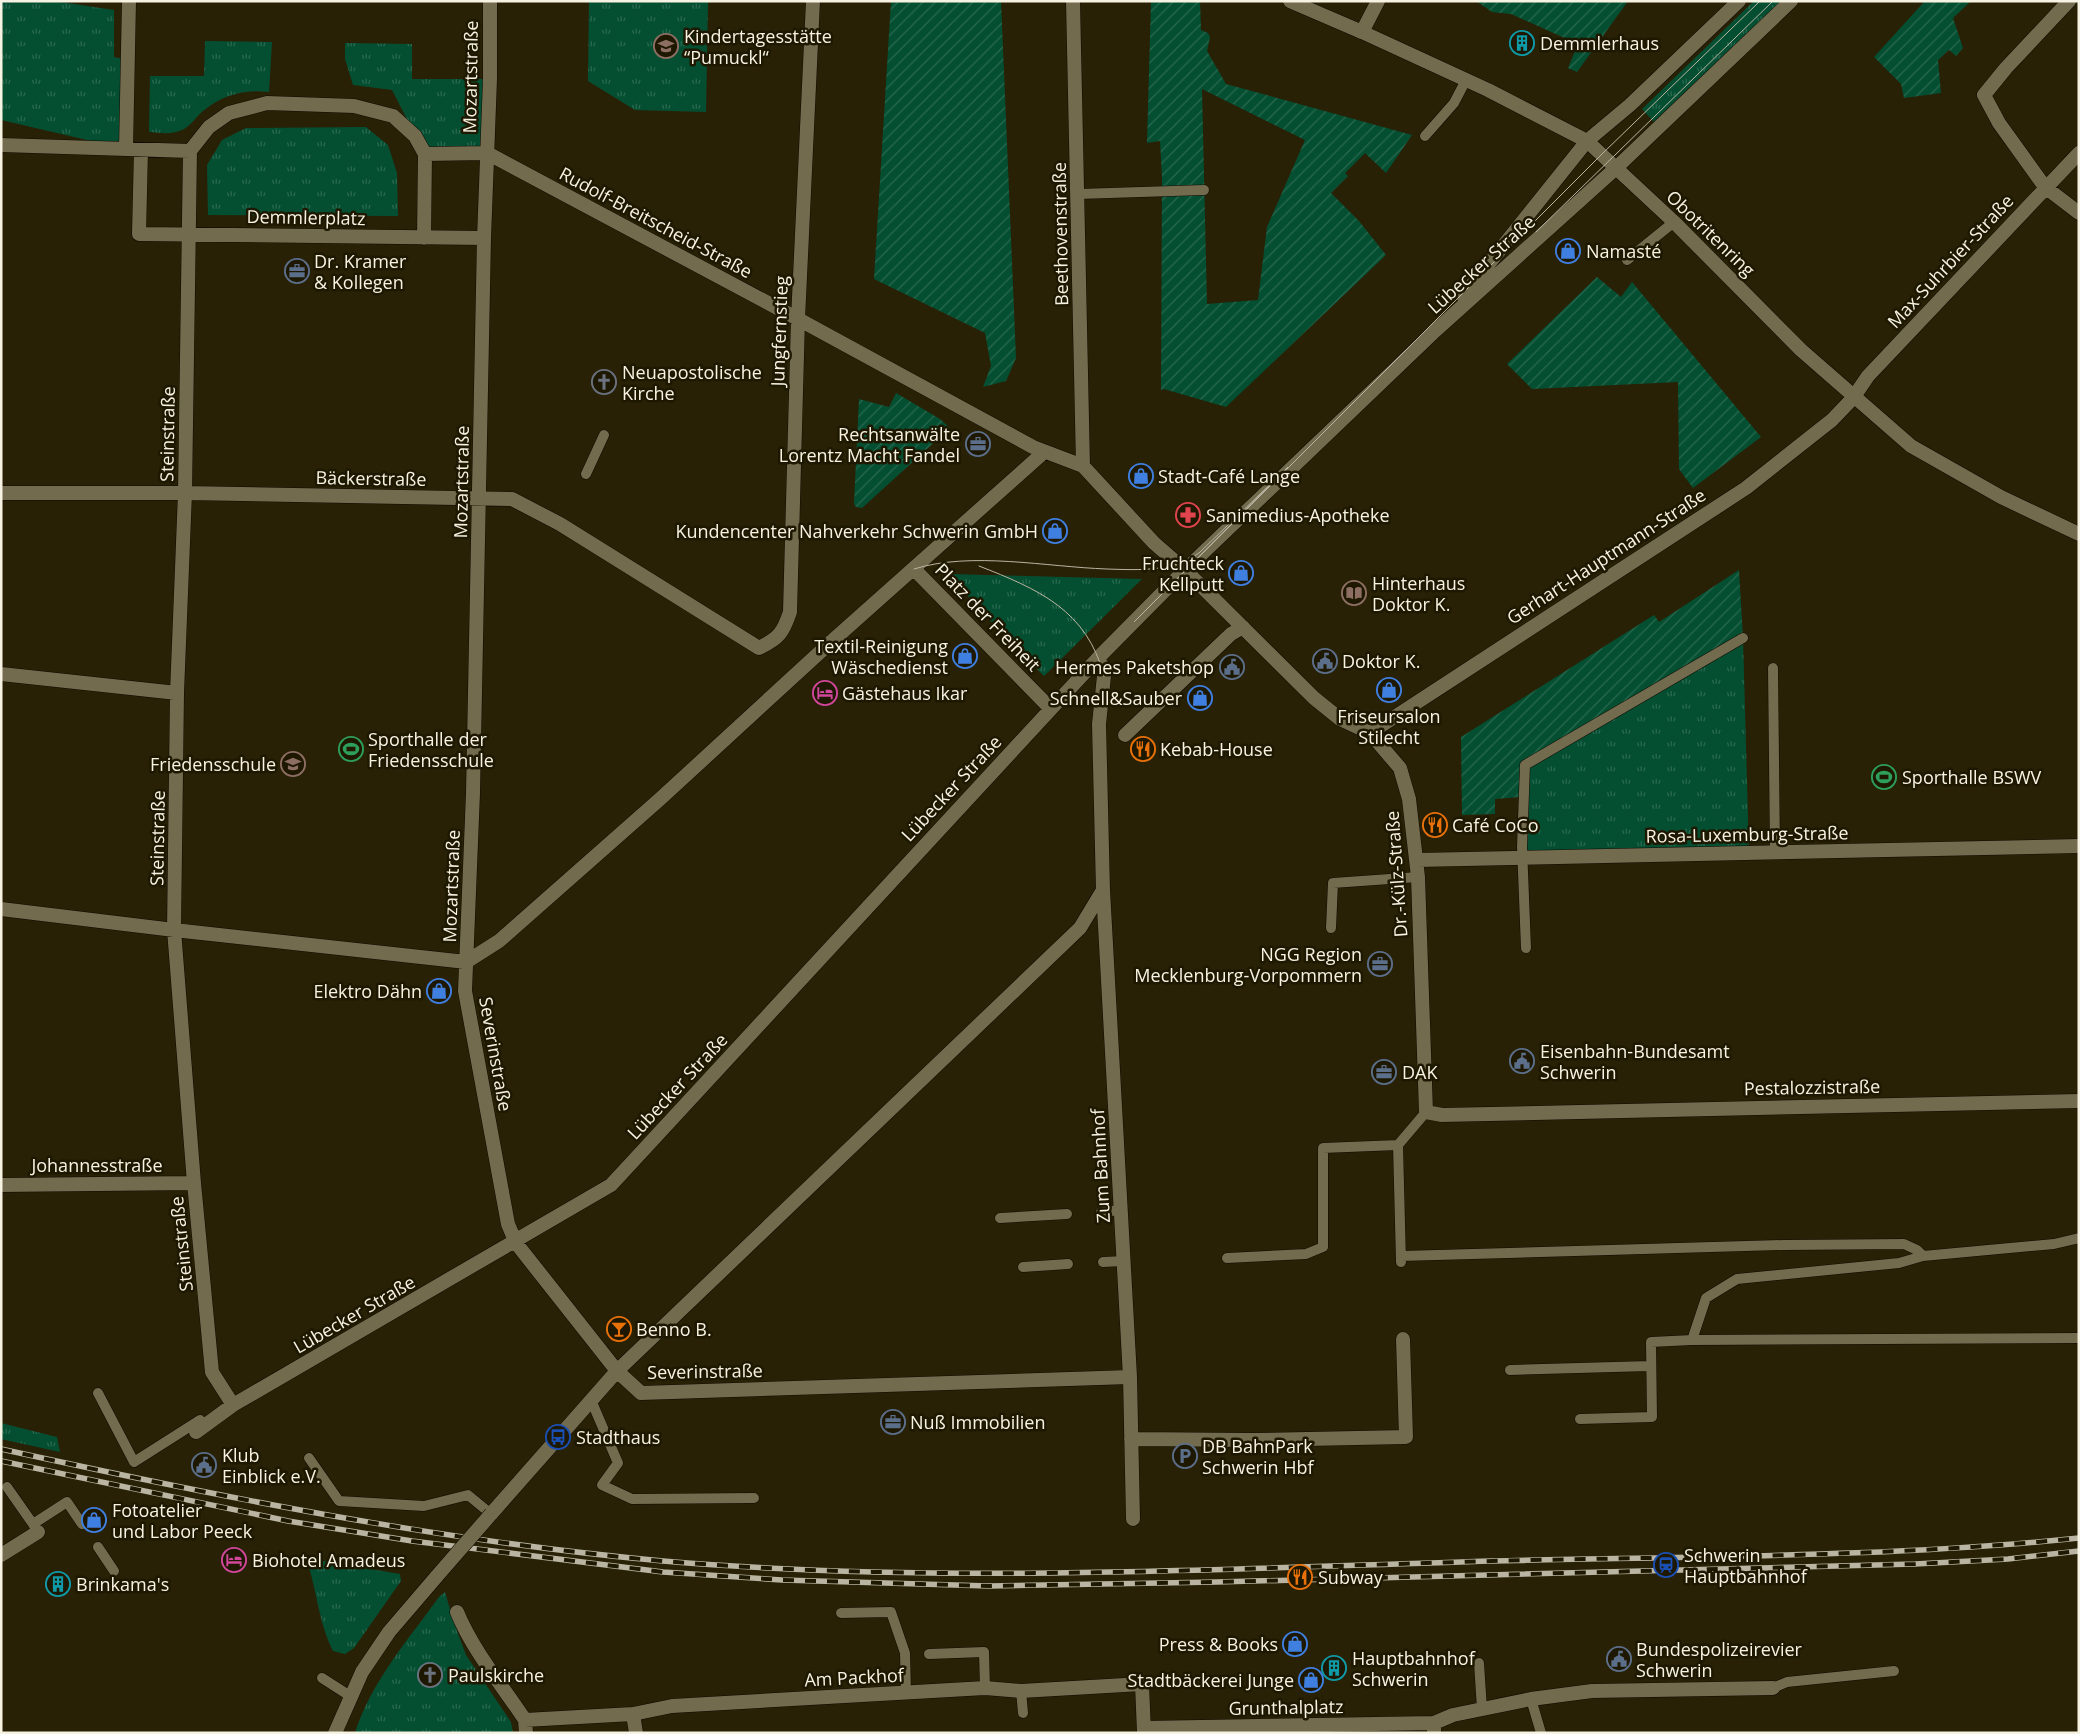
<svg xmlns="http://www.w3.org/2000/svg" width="2080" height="1734" font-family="'Open Sans',sans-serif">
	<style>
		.grass { fill: url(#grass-tufts) }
		.garden { fill: url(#garden-furrows); fill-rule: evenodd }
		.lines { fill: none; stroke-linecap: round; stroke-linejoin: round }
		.service-casing { stroke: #110a00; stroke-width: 11 }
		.minor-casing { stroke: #110a00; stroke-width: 15 }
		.tertiary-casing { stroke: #110a00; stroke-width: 15 }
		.service { stroke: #726b4e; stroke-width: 10 }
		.minor { stroke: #726b4e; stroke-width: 14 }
		.tertiary { stroke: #726b4e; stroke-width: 14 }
		.tram { stroke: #bab5a2; stroke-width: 1 }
		.rail-casing { stroke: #bab5a2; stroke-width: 5.5 }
		.rail { stroke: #1e1800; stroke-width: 4; stroke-dasharray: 11; stroke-linecap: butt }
		.minor-bridge-casing { stroke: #110a00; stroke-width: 15; stroke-linecap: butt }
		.minor-bridge { stroke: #726b4e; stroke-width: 14 }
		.labels { text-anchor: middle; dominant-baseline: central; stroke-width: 5; stroke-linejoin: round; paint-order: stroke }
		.poi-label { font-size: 18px; fill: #f7f3e3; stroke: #1e1800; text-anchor: start }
		.street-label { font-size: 18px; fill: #f7f3e3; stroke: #1e1800 }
	</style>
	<defs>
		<pattern id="grass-tufts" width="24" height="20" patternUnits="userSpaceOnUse" patternTransform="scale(1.25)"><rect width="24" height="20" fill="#044f32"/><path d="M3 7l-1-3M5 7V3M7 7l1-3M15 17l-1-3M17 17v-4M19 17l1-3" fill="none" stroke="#296950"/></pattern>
		<pattern id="garden-furrows" width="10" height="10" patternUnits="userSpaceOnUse" patternTransform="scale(1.25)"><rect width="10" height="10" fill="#044f32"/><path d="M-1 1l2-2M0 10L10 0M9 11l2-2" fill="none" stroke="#296950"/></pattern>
	</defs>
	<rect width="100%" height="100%" fill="#282106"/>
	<!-- grass -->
	<path class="grass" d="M2 1H54L114 10V57L128 60 126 149 1 120Z
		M589 1H708L706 112 635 110 588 81Z
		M1754 1H1791L1655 123 1642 109Z
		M205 41 272 42 269 92C245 89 222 95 203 111 197 116 191 125 184 129 173 135 161 133 149 132L150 76H204Z
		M345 43 412 44V79H490L487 153 425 154 392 90 353 85 345 59Z
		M366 127 388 145 397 173 398 216 208 215 207 165 222 140 246 128Z
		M949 574 1142 579 1044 676 976 606Z
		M1743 638 1749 853 1523 858 1525 765Z
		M1 1423 57 1437 60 1452 1 1439Z
		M306 1558 400 1574 401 1581 354 1648 345 1654 333 1651C318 1621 317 1589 306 1558Z
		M445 1592 454 1623 466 1655 511 1722 513 1733H355C371 1682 408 1640 439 1597Z"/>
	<!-- garden -->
	<path class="garden" d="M891 1H1001L1016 358 1006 381 983 387 991 366 985 333 874 279Z
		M1151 1H1200L1201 30 1208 33 1210 37 1207 51 1226 84 1412 135 1386 173 1365 153 1345 173 1348 176 1331 193 1359 221 1386 255 1226 407 1164 389 1161 390 1162 177 1160 141 1147 143ZM1202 89 1305 140 1267 227 1258 300 1207 304Z
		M1476 1H1628L1577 72 1568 68 1578 44 1511 14 1492 12Z
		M1925 1H1971L1953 18 1963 48 1956 56 1949 50 1938 60 1941 93 1904 98 1901 84 1874 57Z
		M1597 277 1621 297 1632 282 1761 437 1693 488 1679 469 1678 382 1532 389 1507 364Z
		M896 393 940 419 950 428 862 508 856 507 854 504 859 399 889 407Z
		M1739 570 1743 638 1525 765 1520 797 1495 799V814L1462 815 1461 737 1654 615 1659 622Z"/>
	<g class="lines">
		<defs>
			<path id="service" d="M1425 136 1454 103 1466 80
				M1078 194 1204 190
				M1627 260 1674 222
				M586 474 604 435
				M1773 668 1775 852
				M1331 928 1333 883 1418 877
				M1526 948 1522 847 1525 765 1743 638
				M1101 1212 1121 1210
				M1000 1218 1067 1214
				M1401 1256 1784 1245 1904 1244 1917 1250 1923 1256 2054 1244 2079 1238
				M1227 1258 1306 1254 1323 1247V1148L1398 1145
				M1103 1262 1124 1261
				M1401 1262 1398 1145 1426 1112
				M1023 1267 1068 1264
				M1692 1340 2079 1338
				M1510 1370 1650 1366
				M98 1393 134 1462 200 1420 204 1426
				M591 1400 618 1463 602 1485 632 1499 754 1498
				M1580 1419 1652 1417 1651 1342 1692 1340 1706 1298 1737 1279 1899 1263 1923 1256
				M309 1458 339 1501 424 1506 468 1495 491 1514
				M7 1487 33 1524
				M38 1532 33 1524 67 1502 82 1524
				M98 1547 114 1571
				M841 1613 891 1612 905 1653 906 1692
				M929 1654 984 1652 985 1688
				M1479 1663 1482 1709
				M322 1678 350 1696
				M1773 1688 1787 1682 1894 1671
				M1021 1691 1023 1713
				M1531 1699 1541 1733"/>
			<path id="minor" d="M490 1V79L484 238 473 793 465 991 508 1224 516 1243 617 1371 641 1393 1130 1377
				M1073 1 1083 466
				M2069 1 2006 68 1984 95 1999 123 2045 187 2079 213
				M1362 32 1378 1
				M1 145 190 151 209 127 229 113 267 103 354 106 393 116 415 136 425 154 487 153 798 319 1033 447 1083 466 1154 543 1185 570 1314 698 1340 719 1370 733 1400 768 1409 799 1418 877 1426 1112 1442 1115 2079 1101
				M126 149 129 1
				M141 150 139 234 484 238
				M190 151 185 493 177 693 174 930 194 1183 212 1372 233 1405
				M424 238 425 154
				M1463 296 1587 141
				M1 493H185L512 499 560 524 759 648C779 638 783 633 790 612L798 319 813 1
				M914 569 1051 709
				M1099 657 1104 676 1099 724 1103 890 1130 1377 1133 1519
				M1 674 177 693
				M1370 733 1746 488 1832 420 1853 398 1868 376 2079 153
				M1125 735 1231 634 1243 627
				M1417 860 2079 846
				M1 909 174 930 466 962 499 941 660 799 831 642 1043 453
				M1 1185 194 1183
				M196 1432 233 1405 611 1185 1099 657 1185 570 1436 330 1616 168
				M1131 1439 1253 1440 1406 1437 1403 1339
				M491 1514 617 1371 1080 928 1103 890
				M1 1555 38 1532
				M457 1612C473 1651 502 1685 525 1720L526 1733
				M633 1714 636 1733
				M525 1720 633 1714 672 1706 985 1688 1021 1691 1142 1684 1144 1733
				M1434 1723 1453 1715 1531 1699 1592 1691 1773 1688
				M1144 1728 1434 1723V1733
				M335 1733 362 1672 389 1632 437 1576"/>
			<path id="tertiary" d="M1290 1 1362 32 1488 90 1587 141 1674 222 1801 350 1911 446 2001 497 2079 534
				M1587 141 1630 105 1739 1
				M1616 168 1791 1"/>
		</defs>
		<!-- service casing -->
		<use href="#service" class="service-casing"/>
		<!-- minor casing -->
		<use href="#minor" class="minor-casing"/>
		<!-- tertiary casing -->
		<use href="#tertiary" class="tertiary-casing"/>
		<!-- service -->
		<use href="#service" class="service"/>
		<!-- minor -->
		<use href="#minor" class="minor"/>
		<!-- tertiary -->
		<use href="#tertiary" class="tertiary"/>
		<!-- tram -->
		<path class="tram" d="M1536 232 1773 1
			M979 566C1038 589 1087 610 1104 676
			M914 569C971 551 1047 567 1107 569 1139 570 1172 572 1199 553L1288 467 1134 622 1602 154 1760 1"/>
		<defs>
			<path id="rail" d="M1 1449C220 1497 440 1541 663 1561 939 1584 1216 1569 1492 1561 1687 1556 1884 1558 2079 1538
				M1 1461 288 1521 412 1541 663 1572 782 1580 989 1586 1217 1582 1915 1564 2008 1559 2079 1551"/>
		</defs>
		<!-- rail casing -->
		<use href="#rail" class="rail-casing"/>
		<!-- rail -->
		<use href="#rail" class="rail"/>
		<defs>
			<path id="minor-bridge" d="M437 1576 491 1514"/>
		</defs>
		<!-- minor-bridge casing -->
		<use href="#minor-bridge" class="minor-bridge-casing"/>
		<!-- minor-bridge -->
		<use href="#minor-bridge" class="minor-bridge"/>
	</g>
	<!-- icons -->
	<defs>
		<symbol id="building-ring" viewBox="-11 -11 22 22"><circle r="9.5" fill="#1e1800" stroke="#0f9aa8" stroke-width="1.5"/><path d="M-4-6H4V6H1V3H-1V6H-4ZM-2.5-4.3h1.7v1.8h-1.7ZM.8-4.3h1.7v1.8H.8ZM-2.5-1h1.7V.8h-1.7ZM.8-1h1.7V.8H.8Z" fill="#0f9aa8"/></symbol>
		<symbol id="school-ring" viewBox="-11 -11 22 22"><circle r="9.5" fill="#1e1800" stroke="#8d6e63" stroke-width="1.5"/><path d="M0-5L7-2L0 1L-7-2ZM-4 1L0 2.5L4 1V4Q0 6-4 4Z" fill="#8d6e63"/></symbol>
		<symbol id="shop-ring" viewBox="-11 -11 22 22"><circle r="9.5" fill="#1e1800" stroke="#3f7fe0" stroke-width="1.5"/><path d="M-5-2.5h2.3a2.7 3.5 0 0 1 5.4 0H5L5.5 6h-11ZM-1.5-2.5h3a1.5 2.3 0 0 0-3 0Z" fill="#3f7fe0"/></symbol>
		<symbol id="office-ring" viewBox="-11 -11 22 22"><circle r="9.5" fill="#1e1800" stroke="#5c6f8a" stroke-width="1.5"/><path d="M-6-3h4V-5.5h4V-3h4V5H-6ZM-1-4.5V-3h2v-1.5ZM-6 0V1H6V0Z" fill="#5c6f8a"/></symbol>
		<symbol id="church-ring" viewBox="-11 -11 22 22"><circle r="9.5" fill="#1e1800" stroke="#6b7280" stroke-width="1.5"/><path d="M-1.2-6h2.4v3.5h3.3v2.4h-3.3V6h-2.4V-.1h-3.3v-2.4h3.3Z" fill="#6b7280"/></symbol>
		<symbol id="pharmacy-ring" viewBox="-11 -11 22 22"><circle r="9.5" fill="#1e1800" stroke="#e0444e" stroke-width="1.5"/><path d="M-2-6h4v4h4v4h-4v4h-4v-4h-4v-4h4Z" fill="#e0444e"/></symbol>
		<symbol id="library-ring" viewBox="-11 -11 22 22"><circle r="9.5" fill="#1e1800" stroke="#8d6e63" stroke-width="1.5"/><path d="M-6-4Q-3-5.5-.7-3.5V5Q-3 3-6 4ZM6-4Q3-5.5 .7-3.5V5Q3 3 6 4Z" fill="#8d6e63"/></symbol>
		<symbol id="civic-ring" viewBox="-11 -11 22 22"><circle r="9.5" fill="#1e1800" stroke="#5c6f8a" stroke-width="1.5"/><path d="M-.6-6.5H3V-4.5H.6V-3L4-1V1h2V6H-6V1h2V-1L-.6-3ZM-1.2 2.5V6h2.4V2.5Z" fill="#5c6f8a"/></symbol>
		<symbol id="hotel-ring" viewBox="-11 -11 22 22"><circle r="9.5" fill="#1e1800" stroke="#d1479c" stroke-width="1.5"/><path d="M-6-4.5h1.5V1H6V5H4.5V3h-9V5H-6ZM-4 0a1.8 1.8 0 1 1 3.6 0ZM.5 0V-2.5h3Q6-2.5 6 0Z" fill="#d1479c"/></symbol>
		<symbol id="stadium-ring" viewBox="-11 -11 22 22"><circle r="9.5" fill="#1e1800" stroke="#2e9e5b" stroke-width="1.5"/><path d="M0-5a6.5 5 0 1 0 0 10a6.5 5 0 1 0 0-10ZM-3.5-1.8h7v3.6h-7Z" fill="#2e9e5b"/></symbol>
		<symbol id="restaurant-ring" viewBox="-11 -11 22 22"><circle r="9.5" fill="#1e1800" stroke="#e8710a" stroke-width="1.5"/><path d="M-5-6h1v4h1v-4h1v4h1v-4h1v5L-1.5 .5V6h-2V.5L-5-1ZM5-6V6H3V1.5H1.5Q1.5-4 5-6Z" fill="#e8710a"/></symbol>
		<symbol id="bar-ring" viewBox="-11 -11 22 22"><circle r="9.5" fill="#1e1800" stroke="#e8710a" stroke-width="1.5"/><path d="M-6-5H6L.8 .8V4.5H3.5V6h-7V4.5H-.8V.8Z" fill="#e8710a"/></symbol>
		<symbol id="bus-ring" viewBox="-11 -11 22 22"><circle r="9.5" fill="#1e1800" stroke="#1a4fb4" stroke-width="1.5"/><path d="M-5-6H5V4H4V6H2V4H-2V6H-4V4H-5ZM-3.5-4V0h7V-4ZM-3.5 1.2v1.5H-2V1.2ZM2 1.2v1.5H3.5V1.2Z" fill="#1a4fb4"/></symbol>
		<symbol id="parking-ring" viewBox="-11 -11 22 22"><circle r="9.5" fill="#1e1800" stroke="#5c6f8a" stroke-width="1.5"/><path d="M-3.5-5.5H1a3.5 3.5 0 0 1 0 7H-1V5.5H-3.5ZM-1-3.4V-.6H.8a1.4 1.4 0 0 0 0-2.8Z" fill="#5c6f8a"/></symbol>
		<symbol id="station-ring" viewBox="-11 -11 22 22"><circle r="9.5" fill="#1e1800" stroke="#1a4fb4" stroke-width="1.5"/><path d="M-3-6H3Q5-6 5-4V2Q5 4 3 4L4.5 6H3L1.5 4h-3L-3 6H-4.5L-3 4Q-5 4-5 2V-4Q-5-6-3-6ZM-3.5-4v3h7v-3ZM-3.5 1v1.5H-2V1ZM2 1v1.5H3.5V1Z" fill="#1a4fb4"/></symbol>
	</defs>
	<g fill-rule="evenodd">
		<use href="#building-ring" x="1508" y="29" width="28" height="28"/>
		<use href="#school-ring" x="652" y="32" width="28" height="28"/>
		<use href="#shop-ring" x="1554" y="237" width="28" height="28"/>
		<use href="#office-ring" x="283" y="257" width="28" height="28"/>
		<use href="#church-ring" x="590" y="368" width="28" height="28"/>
		<use href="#office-ring" x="964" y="430" width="28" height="28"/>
		<use href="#shop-ring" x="1127" y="462" width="28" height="28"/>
		<use href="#pharmacy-ring" x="1174" y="501" width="28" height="28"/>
		<use href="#shop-ring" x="1041" y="517" width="28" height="28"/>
		<use href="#shop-ring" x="1227" y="559" width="28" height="28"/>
		<use href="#library-ring" x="1340" y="579" width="28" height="28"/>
		<use href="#shop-ring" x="951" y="642" width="28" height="28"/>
		<use href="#civic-ring" x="1311" y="647" width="28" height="28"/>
		<use href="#civic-ring" x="1218" y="653" width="28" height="28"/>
		<use href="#shop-ring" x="1375" y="676" width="28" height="28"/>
		<use href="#hotel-ring" x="811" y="679" width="28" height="28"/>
		<use href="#shop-ring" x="1186" y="684" width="28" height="28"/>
		<use href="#stadium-ring" x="337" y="735" width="28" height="28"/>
		<use href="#restaurant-ring" x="1129" y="735" width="28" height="28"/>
		<use href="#school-ring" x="279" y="750" width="28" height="28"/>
		<use href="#stadium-ring" x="1870" y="763" width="28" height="28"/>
		<use href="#restaurant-ring" x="1421" y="811" width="28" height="28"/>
		<use href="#office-ring" x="1366" y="950" width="28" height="28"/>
		<use href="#shop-ring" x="425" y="977" width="28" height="28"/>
		<use href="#civic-ring" x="1508" y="1047" width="28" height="28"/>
		<use href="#office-ring" x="1370" y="1058" width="28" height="28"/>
		<use href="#bar-ring" x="605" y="1315" width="28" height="28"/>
		<use href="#office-ring" x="879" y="1408" width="28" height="28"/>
		<use href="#bus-ring" x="544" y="1423" width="28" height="28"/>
		<use href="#parking-ring" x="1171" y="1442" width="28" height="28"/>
		<use href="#civic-ring" x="190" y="1451" width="28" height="28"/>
		<use href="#shop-ring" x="80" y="1506" width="28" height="28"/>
		<use href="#hotel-ring" x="220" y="1546" width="28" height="28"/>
		<use href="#station-ring" x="1652" y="1551" width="28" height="28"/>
		<use href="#restaurant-ring" x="1286" y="1563" width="28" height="28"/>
		<use href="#building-ring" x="44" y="1570" width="28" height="28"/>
		<use href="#shop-ring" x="1281" y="1630" width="28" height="28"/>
		<use href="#civic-ring" x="1605" y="1645" width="28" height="28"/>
		<use href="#building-ring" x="1320" y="1654" width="28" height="28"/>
		<use href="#church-ring" x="416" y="1661" width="28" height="28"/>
		<use href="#shop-ring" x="1297" y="1666" width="28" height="28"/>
	</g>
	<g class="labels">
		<!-- poi labels -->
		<g class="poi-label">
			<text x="684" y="36">Kindertagesstätte<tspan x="684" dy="21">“Pumuckl“</tspan></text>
			<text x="1540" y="43">Demmlerhaus</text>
			<text x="1586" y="251">Namasté</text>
			<text x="314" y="261">Dr. Kramer<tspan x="314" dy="21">&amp; Kollegen</tspan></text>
			<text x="622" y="372">Neuapostolische<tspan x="622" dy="21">Kirche</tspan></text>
			<text x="960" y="434" text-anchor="end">Rechtsanwälte<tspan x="960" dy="21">Lorentz Macht Fandel</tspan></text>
			<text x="1158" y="476">Stadt-Café Lange</text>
			<text x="1206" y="515">Sanimedius-Apotheke</text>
			<text x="1038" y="531" text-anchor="end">Kundencenter Nahverkehr Schwerin GmbH</text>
			<text x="1224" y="563" text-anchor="end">Fruchteck<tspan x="1224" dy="21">Kellputt</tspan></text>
			<text x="1372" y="583">Hinterhaus<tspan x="1372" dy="21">Doktor K.</tspan></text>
			<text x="948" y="646" text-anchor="end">Textil-Reinigung<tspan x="948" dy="21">Wäschedienst</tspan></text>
			<text x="1342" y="661">Doktor K.</text>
			<text x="1214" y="667" text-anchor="end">Hermes Paketshop</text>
			<text x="842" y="693">Gästehaus Ikar</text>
			<text x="1182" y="698" text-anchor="end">Schnell&amp;Sauber</text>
			<text x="1389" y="716" text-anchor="middle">Friseursalon<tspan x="1389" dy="21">Stilecht</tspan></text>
			<text x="368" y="739">Sporthalle der<tspan x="368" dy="21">Friedensschule</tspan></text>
			<text x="1160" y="749">Kebab-House</text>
			<text x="276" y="764" text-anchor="end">Friedensschule</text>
			<text x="1902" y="777">Sporthalle BSWV</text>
			<text x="1452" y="825">Café CoCo</text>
			<text x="1362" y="954" text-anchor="end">NGG Region<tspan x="1362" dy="21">Mecklenburg-Vorpommern</tspan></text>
			<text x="422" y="991" text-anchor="end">Elektro Dähn</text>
			<text x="1540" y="1051">Eisenbahn-Bundesamt<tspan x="1540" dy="21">Schwerin</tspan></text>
			<text x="1402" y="1072">DAK</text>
			<text x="636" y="1329">Benno B.</text>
			<text x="910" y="1422">Nuß Immobilien</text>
			<text x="576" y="1437">Stadthaus</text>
			<text x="1202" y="1446">DB BahnPark<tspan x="1202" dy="21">Schwerin Hbf</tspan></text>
			<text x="222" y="1455">Klub<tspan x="222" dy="21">Einblick e.V.</tspan></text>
			<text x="112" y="1510">Fotoatelier<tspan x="112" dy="21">und Labor Peeck</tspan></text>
			<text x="1684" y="1555">Schwerin<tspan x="1684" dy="21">Hauptbahnhof</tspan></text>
			<text x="252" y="1560">Biohotel Amadeus</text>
			<text x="1318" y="1577">Subway</text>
			<text x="76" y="1584">Brinkama's</text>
			<text x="1278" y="1644" text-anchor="end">Press &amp; Books</text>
			<text x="1636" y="1649">Bundespolizeirevier<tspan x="1636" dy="21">Schwerin</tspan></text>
			<text x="1352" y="1658">Hauptbahnhof<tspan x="1352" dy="21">Schwerin</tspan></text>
			<text x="448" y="1675">Paulskirche</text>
			<text x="1294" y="1680" text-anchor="end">Stadtbäckerei Junge</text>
		</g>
		<!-- street labels -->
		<g class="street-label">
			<text transform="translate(470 77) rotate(-89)">Mozartstraße</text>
			<text transform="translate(306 217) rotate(1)">Demmlerplatz</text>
			<text transform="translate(656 222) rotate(28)">Rudolf-Breitscheid-Straße</text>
			<text transform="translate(1711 233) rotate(44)">Obotritenring</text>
			<text transform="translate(1060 234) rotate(-91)">Beethovenstraße</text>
			<text transform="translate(1950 261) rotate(-47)">Max-Suhrbier-Straße</text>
			<text transform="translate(1481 264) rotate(-42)">Lübecker Straße</text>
			<text transform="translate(779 331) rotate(-88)">Jungfernstieg</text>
			<text transform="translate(167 434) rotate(-89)">Steinstraße</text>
			<text transform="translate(371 478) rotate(1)">Bäckerstraße</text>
			<text transform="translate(461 482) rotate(-89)">Mozartstraße</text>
			<text transform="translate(1606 556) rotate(-33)">Gerhart-Hauptmann-Straße</text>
			<text transform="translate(988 617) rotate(46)">Platz der Freiheit</text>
			<text transform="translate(951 788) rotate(-47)">Lübecker Straße</text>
			<text transform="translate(1747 834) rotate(-1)">Rosa-Luxemburg-Straße</text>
			<text transform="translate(157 838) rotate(-89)">Steinstraße</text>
			<text transform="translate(1396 874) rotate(-94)">Dr.-Külz-Straße</text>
			<text transform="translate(451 886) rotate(-88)">Mozartstraße</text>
			<text transform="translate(496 1054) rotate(80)">Severinstraße</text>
			<text transform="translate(677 1086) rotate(-47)">Lübecker Straße</text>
			<text transform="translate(1812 1087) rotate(-1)">Pestalozzistraße</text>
			<text x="97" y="1165">Johannesstraße</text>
			<text transform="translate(1100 1166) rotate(-93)">Zum Bahnhof</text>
			<text transform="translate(181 1244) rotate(-96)">Steinstraße</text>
			<text transform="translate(354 1314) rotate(-30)">Lübecker Straße</text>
			<text transform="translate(705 1371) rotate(-1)">Severinstraße</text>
			<text transform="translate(854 1677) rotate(-3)">Am Packhof</text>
			<text transform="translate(1286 1707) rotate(-1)">Grunthalplatz</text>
		</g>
	</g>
	<!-- border -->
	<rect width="2080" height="1734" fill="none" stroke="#f7f3e3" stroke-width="5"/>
</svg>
